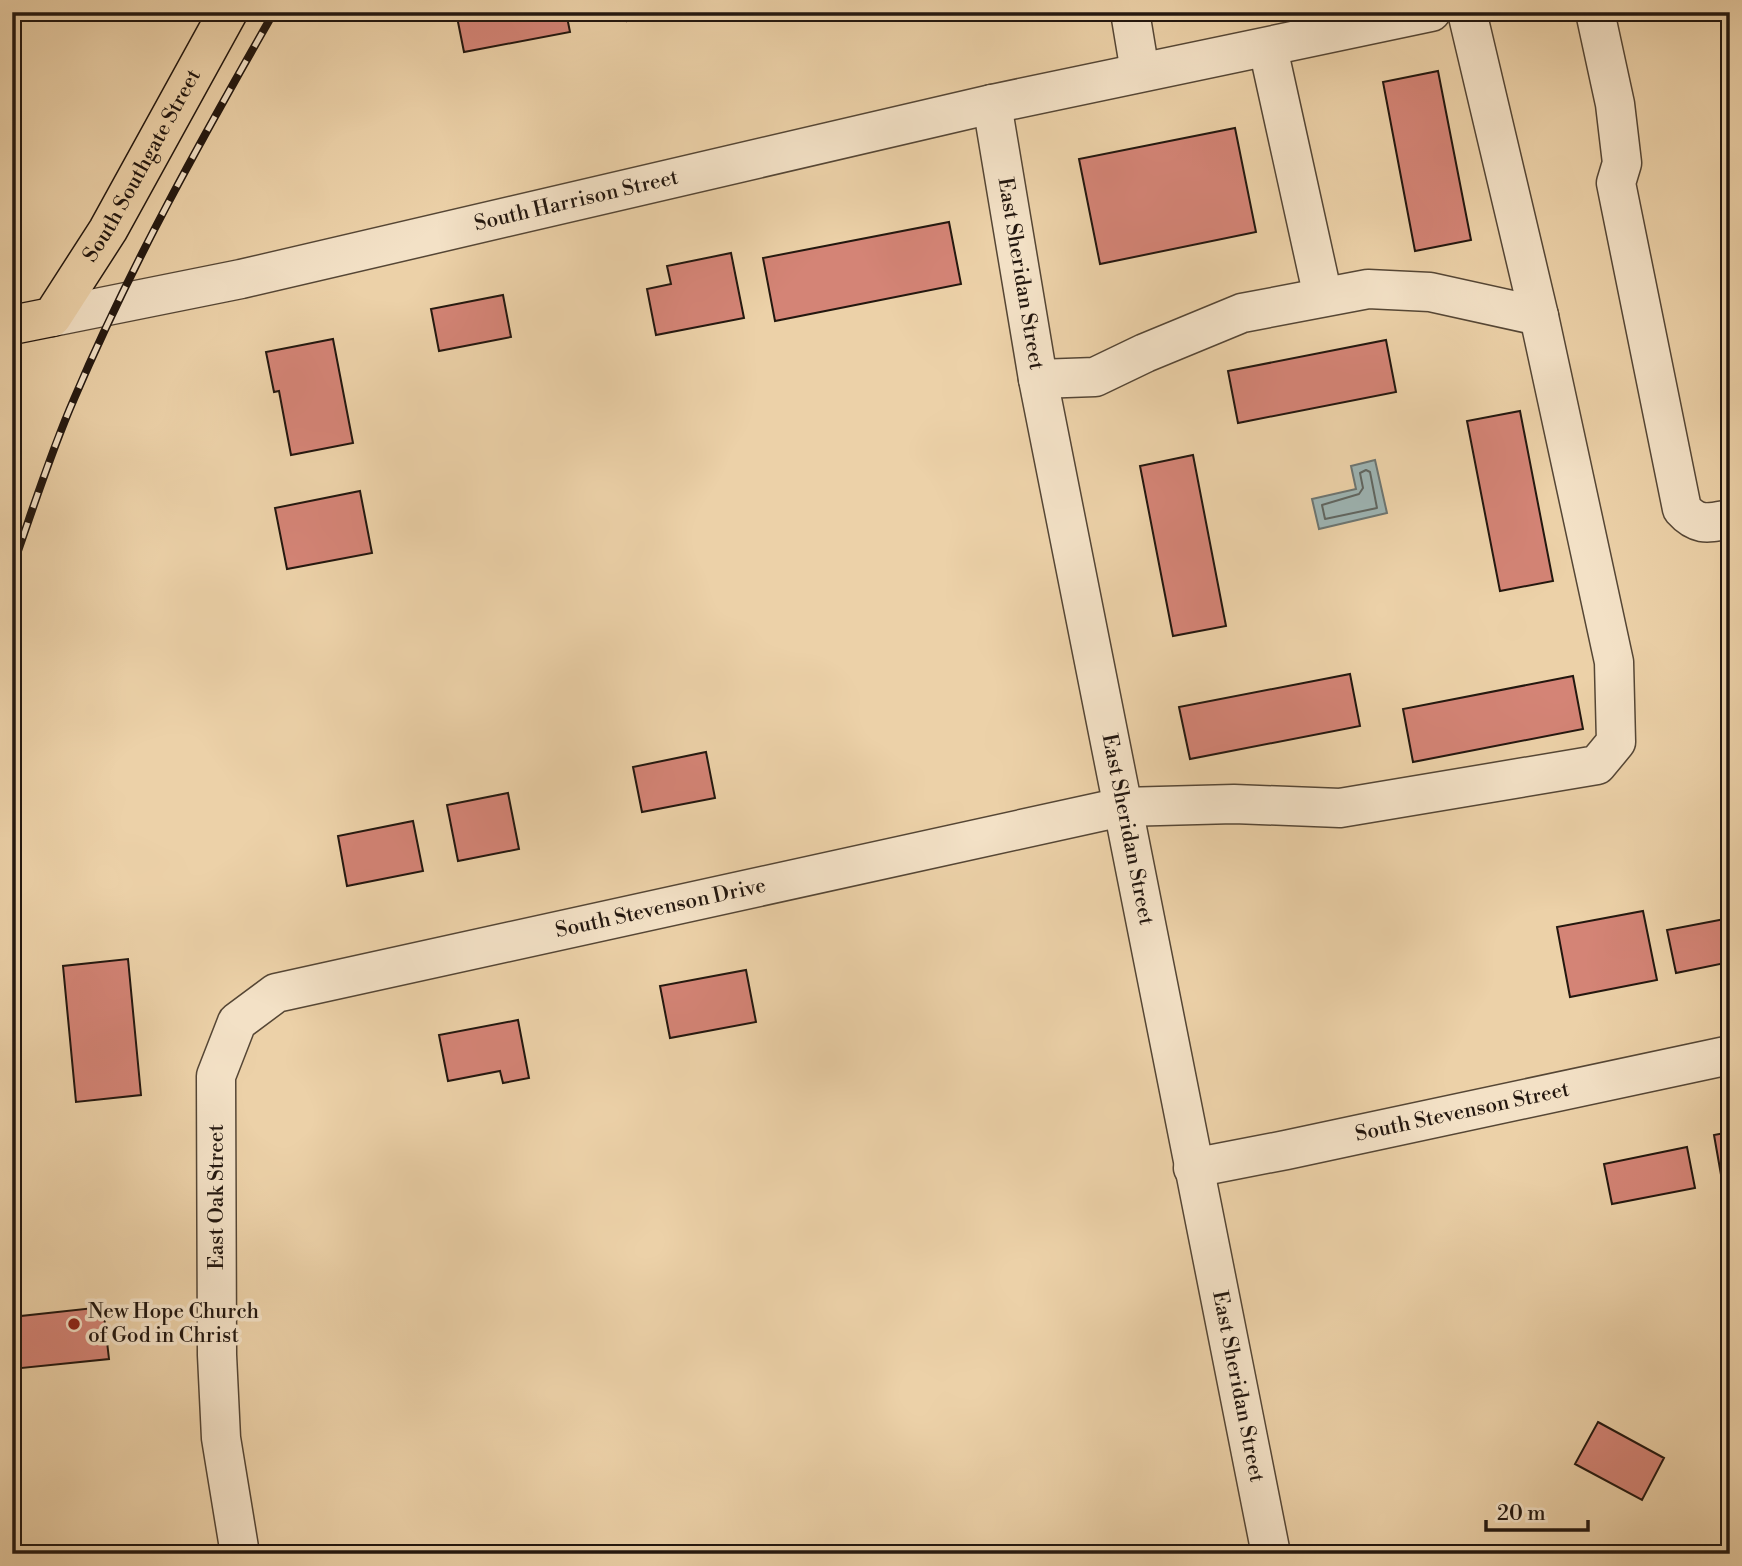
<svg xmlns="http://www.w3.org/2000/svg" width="1742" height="1566" font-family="'Libre Bodoni',serif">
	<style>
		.water { fill: #9db4b3; stroke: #6c7571; stroke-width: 2 }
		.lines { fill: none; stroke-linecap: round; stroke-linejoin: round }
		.shore { stroke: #606661; stroke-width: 2 }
		.building { fill: #d48476; stroke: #23170f; stroke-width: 2 }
		.minor-casing { stroke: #554635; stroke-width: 41 }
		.major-casing { stroke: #23170f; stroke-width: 41 }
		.minor { stroke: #f3e1c6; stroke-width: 38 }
		.major { stroke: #ecd1a8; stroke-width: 38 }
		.rail-casing { stroke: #23170f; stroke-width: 8 }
		.rail { stroke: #f3e1c6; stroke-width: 5; stroke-dasharray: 16; stroke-linecap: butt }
		.poi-dot { fill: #8f2418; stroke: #f3e1c6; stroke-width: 2.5 }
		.labels { text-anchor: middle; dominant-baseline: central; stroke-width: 7; stroke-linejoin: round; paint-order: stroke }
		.street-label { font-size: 21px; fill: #23170f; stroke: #f3e1c6 }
		.poi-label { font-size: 21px; fill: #23170f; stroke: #f3e1c6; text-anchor: start }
	</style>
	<rect width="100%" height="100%" fill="#ecd1a8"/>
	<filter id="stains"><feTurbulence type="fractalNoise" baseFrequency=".00286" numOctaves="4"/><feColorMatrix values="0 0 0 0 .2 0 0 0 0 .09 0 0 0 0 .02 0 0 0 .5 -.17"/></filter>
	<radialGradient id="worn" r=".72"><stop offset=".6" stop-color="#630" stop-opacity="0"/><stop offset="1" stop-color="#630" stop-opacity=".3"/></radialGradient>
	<!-- water -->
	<path class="water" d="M1375 460 1387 513 1319 529 1312 499 1356 489 1351 466Z"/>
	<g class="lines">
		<!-- shore -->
		<path class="shore" d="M1366 470 1370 472 1377 508 1325 519 1322 505 1359 494 1363 488 1360 473Z"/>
	</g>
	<!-- building -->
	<path class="building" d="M456 12H566L570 32 464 52Z
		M626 12H670L627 21Z
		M1438 71 1471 240 1415 251 1383 82Z
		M1235 128 1256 232 1100 264 1079 159Z
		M949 222 961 284 775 321 763 258Z
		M731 253 744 318 656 335 647 289 671 284 667 266Z
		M503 295 511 337 439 351 431 309Z
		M333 339 353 443 291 455 279 391 274 392 266 352Z
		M1386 340 1396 392 1238 423 1228 371Z
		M1520 411 1553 581 1500 591 1467 421Z
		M1193 455 1226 626 1173 636 1140 466Z
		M360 491 372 553 287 569 275 508Z
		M1350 674 1360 726 1190 759 1179 707Z
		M1573 676 1583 729 1413 762 1403 709Z
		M706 752 715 798 642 812 633 767Z
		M508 793 519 849 458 861 447 805Z
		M413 821 423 871 347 886 338 836Z
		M1643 911 1657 980 1570 997 1557 927Z
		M1730 918V962L1676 973 1667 930Z
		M128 959 141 1095 76 1102 63 966Z
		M746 970 756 1022 670 1038 660 986Z
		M518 1020 529 1078 503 1083 500 1071 448 1081 439 1035Z
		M1730 1132V1185L1723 1186 1714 1135Z
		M1687 1147 1695 1188 1612 1204 1604 1164Z
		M103 1307 109 1359 12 1369V1317Z
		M1598 1422 1664 1458 1642 1500 1575 1464Z"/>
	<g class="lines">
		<defs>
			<g id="minor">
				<path d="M1130 12 1140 72"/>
				<path d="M1595 12 1615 104 1622 163 1616 183 1682 509C1698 527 1708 523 1730 519"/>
				<path d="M1268 48 1323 297"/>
				<path id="s1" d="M992 104 1038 379 1271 1554"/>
				<path id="s2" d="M52 317 241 279 992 104 1431 12"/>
				<path d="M1038 379 1095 377 1145 353 1242 313 1368 289 1430 292 1539 316"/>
				<path id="s3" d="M1193 1168 1286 1150 1730 1055"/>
				<path id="s4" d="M240 1554 221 1438 217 1355 216 1076 237 1022 276 993 1122 807 1234 804 1340 808 1597 765 1616 742 1614 662 1539 316 1467 12"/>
			</g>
			<g id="major">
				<path id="s5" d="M12 325 52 317 108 230 228 12"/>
			</g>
		</defs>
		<!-- minor casing -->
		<use href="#minor" class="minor-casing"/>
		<!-- major casing -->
		<use href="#major" class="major-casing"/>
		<!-- minor -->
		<use href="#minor" class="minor"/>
		<!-- major -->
		<use href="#major" class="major"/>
		<defs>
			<path id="rail" d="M12 568C32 512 50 454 74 399 131 265 202 138 274 12"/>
		</defs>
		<!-- rail casing -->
		<use href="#rail" class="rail-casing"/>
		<!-- rail -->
		<use href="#rail" class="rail"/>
	</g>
	<!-- markers -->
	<circle class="poi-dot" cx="74" cy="1324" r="7"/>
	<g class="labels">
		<!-- street labels -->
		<g class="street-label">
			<text stroke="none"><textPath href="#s5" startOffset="217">South Southgate Street</textPath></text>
			<text stroke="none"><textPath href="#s2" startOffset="537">South Harrison Street</textPath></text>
			<text stroke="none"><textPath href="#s1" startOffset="172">East Sheridan Street</textPath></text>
			<text stroke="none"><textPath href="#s1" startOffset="738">East Sheridan Street</textPath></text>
			<text stroke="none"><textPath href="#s4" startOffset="980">South Stevenson Drive</textPath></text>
			<text stroke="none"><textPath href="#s3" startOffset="275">South Stevenson Street</textPath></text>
			<text transform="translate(217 1197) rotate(-90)">East Oak Street</text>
			<text stroke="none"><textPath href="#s1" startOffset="1306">East Sheridan Street</textPath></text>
		</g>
		<!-- poi labels -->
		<g class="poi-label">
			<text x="88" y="1312">New Hope Church<tspan x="88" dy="24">of God in Christ</tspan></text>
		</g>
	</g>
	<!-- margin -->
	<rect width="1742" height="1566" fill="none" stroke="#ecd1a8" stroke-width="42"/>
	<rect x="14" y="14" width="1714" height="1538" fill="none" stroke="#23170f" stroke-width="3.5"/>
	<rect x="21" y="21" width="1700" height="1524" fill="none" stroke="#23170f" stroke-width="2"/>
	<!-- scale -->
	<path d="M1486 1520v10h102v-10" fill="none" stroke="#23170f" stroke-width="3.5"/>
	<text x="1497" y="1520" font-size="21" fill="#23170f" stroke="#f3e1c6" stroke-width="5" paint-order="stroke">20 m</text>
	<rect width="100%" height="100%" filter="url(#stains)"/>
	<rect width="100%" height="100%" fill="url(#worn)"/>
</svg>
